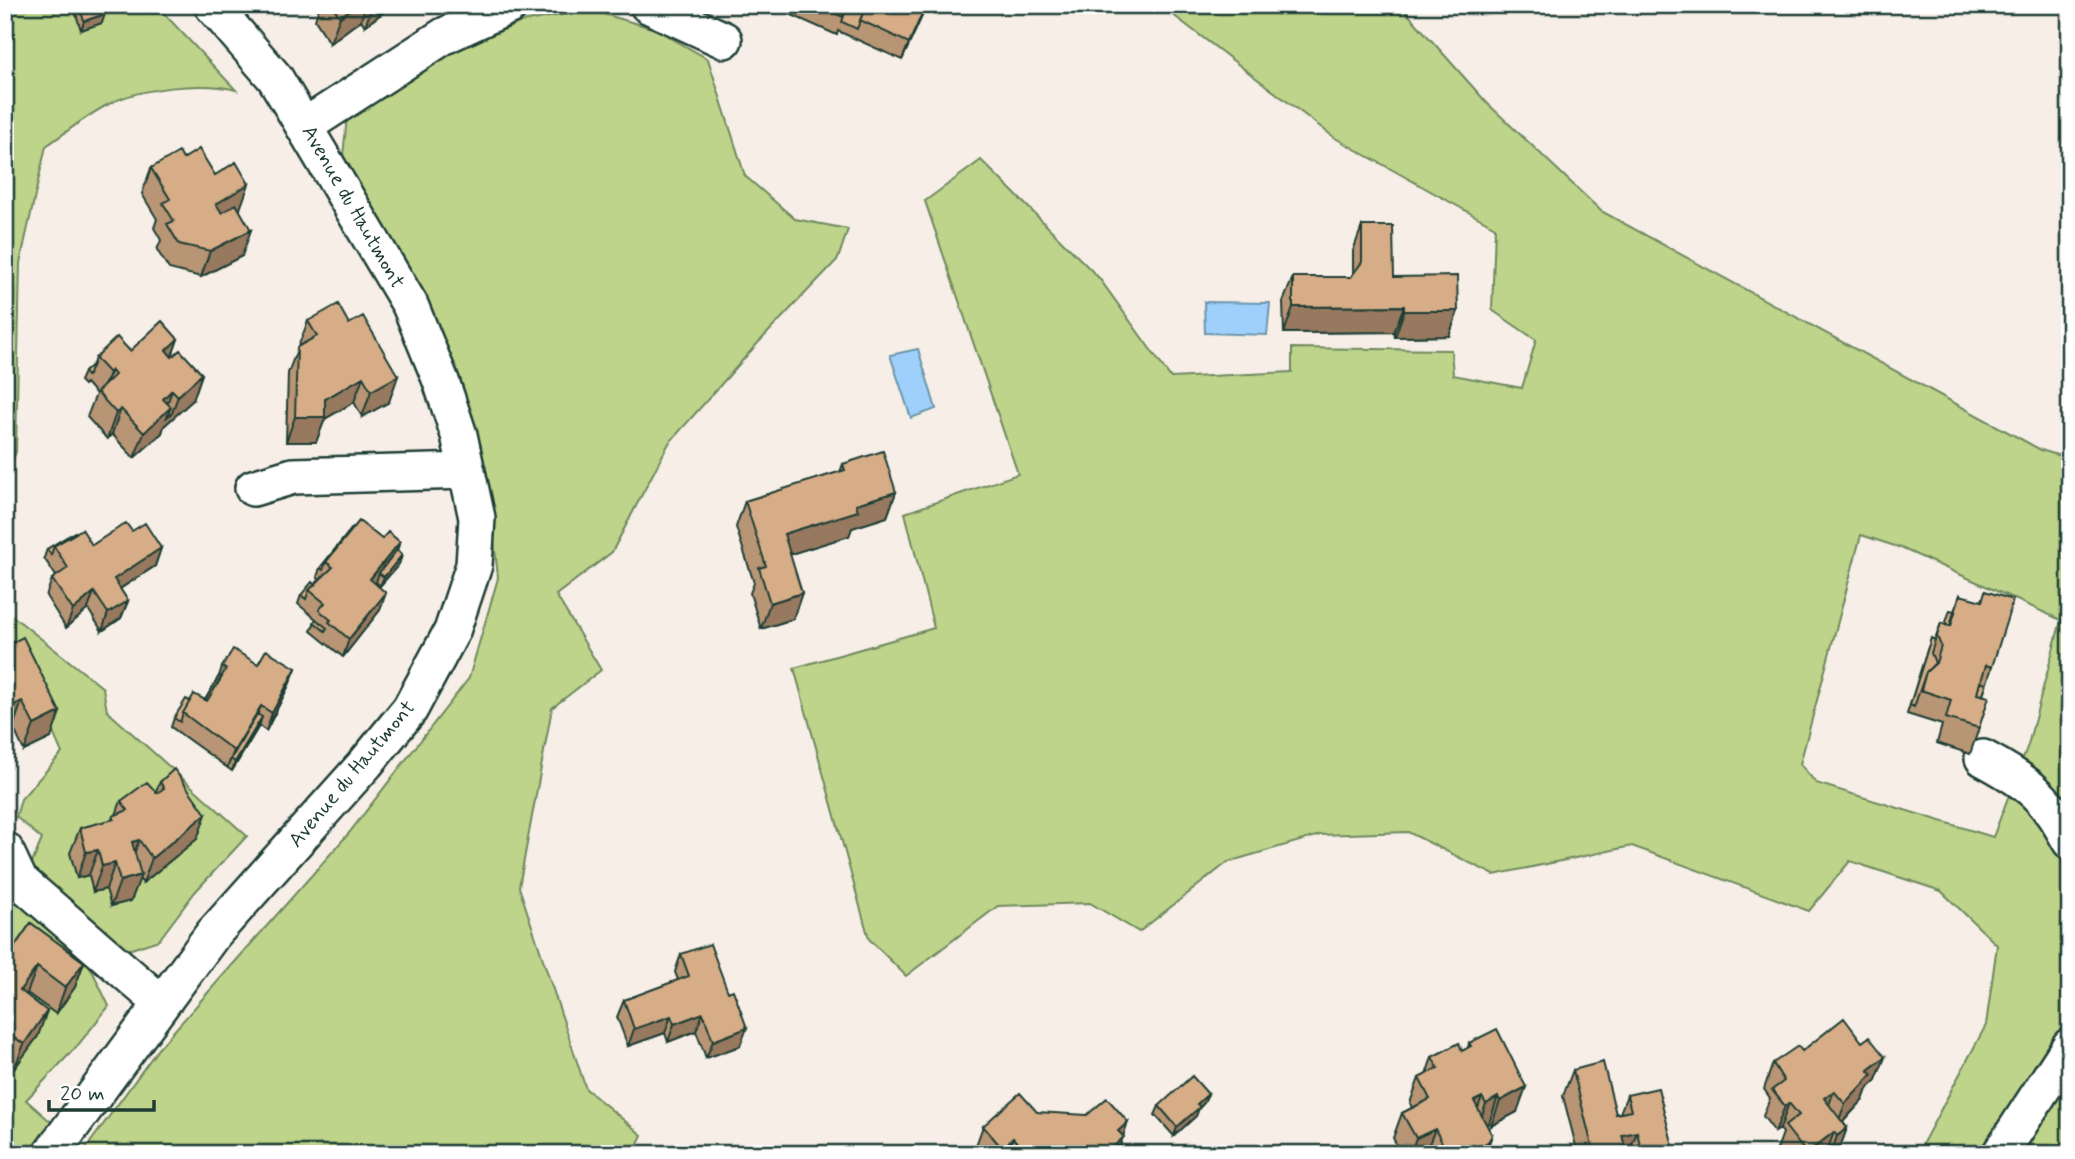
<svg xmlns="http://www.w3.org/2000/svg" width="2075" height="1159" font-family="Mynerve,sans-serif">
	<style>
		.green { fill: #bed48a; stroke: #6e885f; stroke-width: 2; fill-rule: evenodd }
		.water { fill: #9ed0fb; stroke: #6b95ab; stroke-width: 2 }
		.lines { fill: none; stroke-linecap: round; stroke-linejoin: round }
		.minor-casing { stroke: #1f3d34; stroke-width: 40 }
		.minor { stroke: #fff; stroke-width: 35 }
		.wall { fill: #b89574; stroke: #1f3d34; stroke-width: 2 }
		.shaded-wall { fill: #96795e; stroke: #1f3d34; stroke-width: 2 }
		.building { fill: #d6ad87; stroke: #1f3d34; stroke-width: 2 }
		.labels { text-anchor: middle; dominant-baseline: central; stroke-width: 5; stroke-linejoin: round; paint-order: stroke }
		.street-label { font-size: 21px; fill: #1f3d34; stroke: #fff }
	</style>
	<rect width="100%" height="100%" fill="#f7efe7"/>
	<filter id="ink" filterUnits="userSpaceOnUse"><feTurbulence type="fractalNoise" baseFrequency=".0143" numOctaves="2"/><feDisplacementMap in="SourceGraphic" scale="14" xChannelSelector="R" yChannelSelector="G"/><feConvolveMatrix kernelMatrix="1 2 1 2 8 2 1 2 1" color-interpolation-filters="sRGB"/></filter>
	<g filter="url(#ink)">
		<!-- green -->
		<path class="green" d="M5 5H156L236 90C203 81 139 88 109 104 87 115 67 132 46 146L20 263 16 452 5 476Z
			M1160 5H1400L1487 103 1601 211 2041 450 2070 459V1154H1917L1986 1025 1997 945 1941 891 1850 861 1809 911 1632 846 1494 875 1408 832 1320 835 1228 862 1139 932 1090 903 998 906 906 976 869 939 794 668 934 628 905 513 1018 474 925 201 981 160 1099 278 1171 378 1292 372V348L1451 350 1453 375 1522 388 1536 340 1492 310 1495 227 1335 138ZM1861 535 1901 548 2061 620 2028 745 1993 837 1816 783 1800 764Z
			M590 10 655 29 708 59 745 176 795 219 848 229 838 259 757 344 669 443 612 552 556 595 601 670 552 708 519 887 586 1089 642 1135 633 1154H5V892L90 966 109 1006 78 1045 26 1100 84 1151 158 1049 349 833 469 678 498 578 487 473 456 379 409 272 343 156 347 117 451 53 521 22Z
			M5 610 103 688 107 711 247 836 195 892 159 940 125 951 30 868 42 839 16 817 21 799 62 753 20 657 5 662Z"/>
		<!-- water -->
		<path class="water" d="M1204 302 1270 303 1267 335 1205 333Z
			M918 349 936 409 911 418 890 355Z"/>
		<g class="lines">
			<defs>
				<path id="minor" d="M648 5 724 40
					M305 126 444 36 511 5
					M253 488 293 476 467 471
					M1983 758C2028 782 2046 796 2070 841
					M5 850 19 880 160 1002
					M51 1154 213 934 366 763 410 709 452 631 474 565 477 518 459 435 441 381 410 305 275 78 212 5
					M2000 1154 2070 1046"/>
			</defs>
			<!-- minor casing -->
			<use href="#minor" class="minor-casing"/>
			<!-- minor -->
			<use href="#minor" class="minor"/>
		</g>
		<!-- wall -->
		<path class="wall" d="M75 5H103L102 23 81 30 74 8Z
			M320 5H393L365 26 361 20 330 43 315 20Z
			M779 5H847L863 13 882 12 927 5 902 60 838 31 837 35 778 9Z
			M183 159 215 175 240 209 242 256 201 277 169 269 157 250 161 240 154 228 157 219 142 194 151 168Z
			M1362 226 1394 277 1458 311 1449 336 1395 337 1394 332 1284 333 1283 302 1293 277H1351L1353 274V251Z
			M308 321 389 402 362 417 354 402 325 419 316 442H286L288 373Z
			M178 339 172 356 202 374 193 400 164 426 162 433 134 458 112 434 107 439 87 417 96 394 86 383 84 385 80 381 84 372 93 364 95 358Z
			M843 464 896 492 887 517 852 528 849 536 790 554 793 619 761 629 750 593 754 583 736 527 745 501 840 472Z
			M353 527 397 550 402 555 399 564 380 586 376 582 375 583 380 610 343 657 311 631 316 619 298 604 301 595 320 580 317 577 320 568Z
			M132 531 161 548 155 566 120 589 128 601 121 618 102 631 88 609 66 628 46 596 52 579 56 576 44 558 47 549 75 532 92 545Z
			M1960 595 1992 667 1983 695 1979 728 1970 754 1937 743 1942 725 1907 714 1928 647 1935 640 1941 623 1945 625 1954 611Z
			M5 646 51 738 24 751 13 727 5 731Z
			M258 664 296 668 289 685 266 731 259 726 232 771 171 727 174 718 190 701 205 700 219 676 222 667Z
			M160 782 206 814 197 839 143 883 139 879 131 901 111 906 106 889 93 892 89 875 77 878 70 853 80 828 112 820 113 816 116 815 121 801 156 791Z
			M31 923 84 962 75 987 56 1014 27 993 26 995 38 1036 14 1069 5 1063V960Z
			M681 954 740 1046 706 1058 696 1031 668 1042 665 1033 628 1046 617 1017 624 1000 678 980 675 972Z
			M1862 1042 1885 1057 1875 1082 1867 1089 1863 1100 1843 1122 1847 1128 1838 1153 1778 1154 1776 1152 1783 1133 1780 1129 1775 1132 1763 1116 1770 1098 1764 1089 1773 1063 1802 1051Z
			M1469 1043 1517 1112 1491 1126 1489 1123 1486 1124 1492 1135 1485 1154H1401L1393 1138 1402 1113 1412 1108 1410 1103 1419 1078 1426 1075 1432 1057 1462 1051 1468 1048Z
			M1573 1070 1616 1114 1620 1113 1627 1095 1675 1154H1578L1563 1096Z
			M1208 1094 1204 1103 1199 1108 1196 1116 1174 1136 1155 1115 1159 1106Z
			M1037 1112 1123 1136 1119 1149 1123 1154H976L974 1151 983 1126Z"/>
		<!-- shaded-wall -->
		<path class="shaded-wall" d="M356 5H366L361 20 330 43 340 17Z
			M373 5H393L365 26Z
			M926 5H927L902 60 909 43Z
			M105 14 102 23 81 30 84 21Z
			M249 184 240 209 213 225 216 204Z
			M251 230 242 256 201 277 210 251Z
			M1404 306 1394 332 1284 333 1293 307Z
			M1404 311H1458L1449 336 1395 337Z
			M178 339 169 364 166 350Z
			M111 370 102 396H100L109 373Z
			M202 374 193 400 164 426 162 433 134 458 144 433 163 399 172 390 164 414 171 407 167 417 172 413 178 396Z
			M398 376 389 402 362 417 371 391Z
			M363 377 354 402 325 419 316 442H286L295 417Z
			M121 409 112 434 107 439 116 413Z
			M896 492 887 517 852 528 849 536 775 559 784 534 856 504Z
			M400 542 394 559 379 573 376 582 364 597 370 579Z
			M161 548 155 566 107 597 114 579Z
			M402 555 399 564 380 586 384 577Z
			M94 592 88 609 66 628 73 610Z
			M386 593 380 610 343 657 349 639Z
			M802 593 793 619 761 629 770 603Z
			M128 601 121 618 102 631 108 613Z
			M296 668 289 685 266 731 272 713Z
			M22 701 13 727 5 731V710Z
			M261 706 254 723 231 759 227 768 234 751Z
			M60 712 51 738 24 751 34 725Z
			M262 717 259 726 232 771 235 762Z
			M206 814 197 839 143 883 152 858Z
			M139 840 130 866 132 842Z
			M98 850 89 875 77 878 86 852Z
			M115 863 106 889 93 892 102 866Z
			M141 875 131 901 111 906 120 881Z
			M84 962 75 987 56 1014 65 988Z
			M37 967 27 993 10 1016 20 990Z
			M47 1011 38 1036 14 1069 24 1044Z
			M703 1013 696 1031 668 1042 674 1024Z
			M671 1016 665 1033 628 1046 634 1029Z
			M747 1028 740 1046 706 1058 713 1041Z
			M1885 1057 1875 1082 1867 1089 1863 1100 1835 1130 1845 1104 1868 1070Z
			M1526 1087 1517 1112 1491 1126 1500 1101Z
			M1834 1091 1825 1116 1824 1098Z
			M1208 1094 1204 1103 1199 1108 1196 1116 1174 1136 1177 1127 1197 1104Z
			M1482 1097 1473 1122 1474 1101Z
			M1498 1097 1489 1123 1477 1129 1486 1104Z
			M1789 1103 1780 1129 1775 1132 1785 1106Z
			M1128 1122 1117 1154H1110L1118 1131Z
			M1847 1128 1838 1153 1831 1154 1837 1136Z
			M1435 1129 1426 1152 1431 1149 1429 1154H1410L1416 1138Z
			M1637 1132 1628 1154H1615L1622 1135Z
			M1834 1132 1826 1154H1810L1812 1149Z
			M1492 1135 1485 1154H1466Z
			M1013 1138 1008 1154H1000L1002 1148Z"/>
		<!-- building -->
		<path class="building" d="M79 5H103L105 14 84 21Z
			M332 5H356L340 17Z
			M816 5H847L843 17Z
			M866 5 882 12 885 5H926L909 43 860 20Z
			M847 6 863 13 857 29 842 22Z
			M199 149 215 175 236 162 249 184 216 204 222 213 236 204 251 230 210 251 179 244 167 224 174 221 163 203 170 199 151 168 179 152 183 159Z
			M1362 226H1393L1394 277 1457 276 1458 311H1404V306L1293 307V277H1351L1362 262Z
			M338 304 349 324 363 316 398 376 371 391 363 377 325 399V417H295L297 347 317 336 308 321Z
			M162 321 178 339 166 350 172 357 180 350 202 374 178 396 172 390 163 399 171 407 144 433 121 409 116 413 97 392 115 375 111 370 109 373 95 358 117 337 130 351Z
			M93 364 89 374 87 376 84 372Z
			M883 451 896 492 856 504 858 511 784 534 802 593 770 603 759 568 766 566 745 501 845 470 843 464Z
			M359 521 382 539 388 532 400 542 370 579 386 593 349 639 329 622 331 620 319 610 325 603 309 590 333 567 326 562Z
			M126 523 132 531 145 523 161 548 114 579 128 601 108 613 94 592 73 610 52 579 68 568 54 546 82 529 92 545Z
			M353 527 326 562 323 570 320 568Z
			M75 532 76 533 54 546 51 555 47 549Z
			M397 550 402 555 384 577 379 573Z
			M312 582 315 585 309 590 306 599 301 595Z
			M1985 591 2013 600 1992 667 1986 665 1977 694 1989 697 1979 728 1946 718 1951 700 1921 690 1926 672 1936 663 1941 646 1937 636 1941 623 1951 626 1960 595 1982 601Z
			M1950 610 1954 611 1950 626 1945 625Z
			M316 619 327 628 325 631 314 622Z
			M23 637 60 712 34 725 22 701 5 710V646Z
			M1931 638 1935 640 1931 653 1935 663 1926 672 1914 707 1910 705Z
			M233 649 258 664 266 650 296 668 272 713 261 706 234 751 183 713 194 694 207 701 226 669 222 667Z
			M219 676 222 677 207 701 205 700Z
			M1980 682 1986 684 1983 695 1977 694Z
			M186 699 190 701 183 713 180 722 174 718Z
			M257 714 262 717 235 762 231 759Z
			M174 769 206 814 152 858 139 840 132 842 141 875 120 881 115 863 102 866 98 850 86 852 80 828 114 819 113 816 128 810 121 801 147 782 157 793 164 788 160 782Z
			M31 923 84 962 65 988 37 967 20 990 47 1011 24 1044 5 1031V972L12 963 6 959Z
			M710 944 728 992 733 990 747 1028 713 1041 703 1013 674 1024 671 1016 634 1029 624 1000 689 976 681 954Z
			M1844 1018 1862 1042 1869 1037 1885 1057 1868 1070 1872 1075 1845 1104 1834 1091 1824 1098 1847 1128 1837 1136 1834 1132 1812 1149 1814 1153 1813 1154H1807L1785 1126 1799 1115 1789 1103 1785 1106 1772 1090 1784 1081 1773 1063 1798 1046 1802 1051Z
			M1497 1029 1526 1087 1500 1101 1498 1097 1486 1104 1482 1097 1474 1101 1492 1135 1488 1142 1466 1154H1448L1435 1129 1416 1138 1402 1113 1430 1099 1419 1078 1438 1068 1432 1057 1459 1043 1462 1051 1471 1046 1469 1043Z
			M1603 1062 1616 1114 1631 1111 1627 1095 1658 1088 1675 1154H1642L1637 1132 1622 1135 1626 1151 1615 1154H1594L1573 1070Z
			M1192 1076 1208 1094 1197 1104 1200 1107 1177 1127 1159 1106Z
			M1020 1093 1037 1112 1087 1115 1107 1098 1128 1122 1118 1131 1124 1137 1115 1145 1123 1154H1021V1147L1013 1138 1002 1148 983 1126Z
			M1429 1145 1431 1149 1423 1154H1412Z"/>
	</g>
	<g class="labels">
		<!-- street labels -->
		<g class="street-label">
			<text transform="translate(353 207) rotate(60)">Avenue du Hautmont</text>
			<text transform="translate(352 774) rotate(-50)">Avenue du Hautmont</text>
		</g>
	</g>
	<!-- margin -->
	<rect width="2075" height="1159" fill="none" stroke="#fff" stroke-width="28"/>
	<rect x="14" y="14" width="2047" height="1131" fill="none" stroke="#1f3d34" stroke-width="2.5" filter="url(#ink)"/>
	<!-- scale -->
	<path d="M49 1100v10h105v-10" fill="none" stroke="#1f3d34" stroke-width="3.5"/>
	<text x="60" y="1100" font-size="21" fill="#1f3d34" stroke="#ffffff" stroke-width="5" paint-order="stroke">20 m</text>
</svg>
